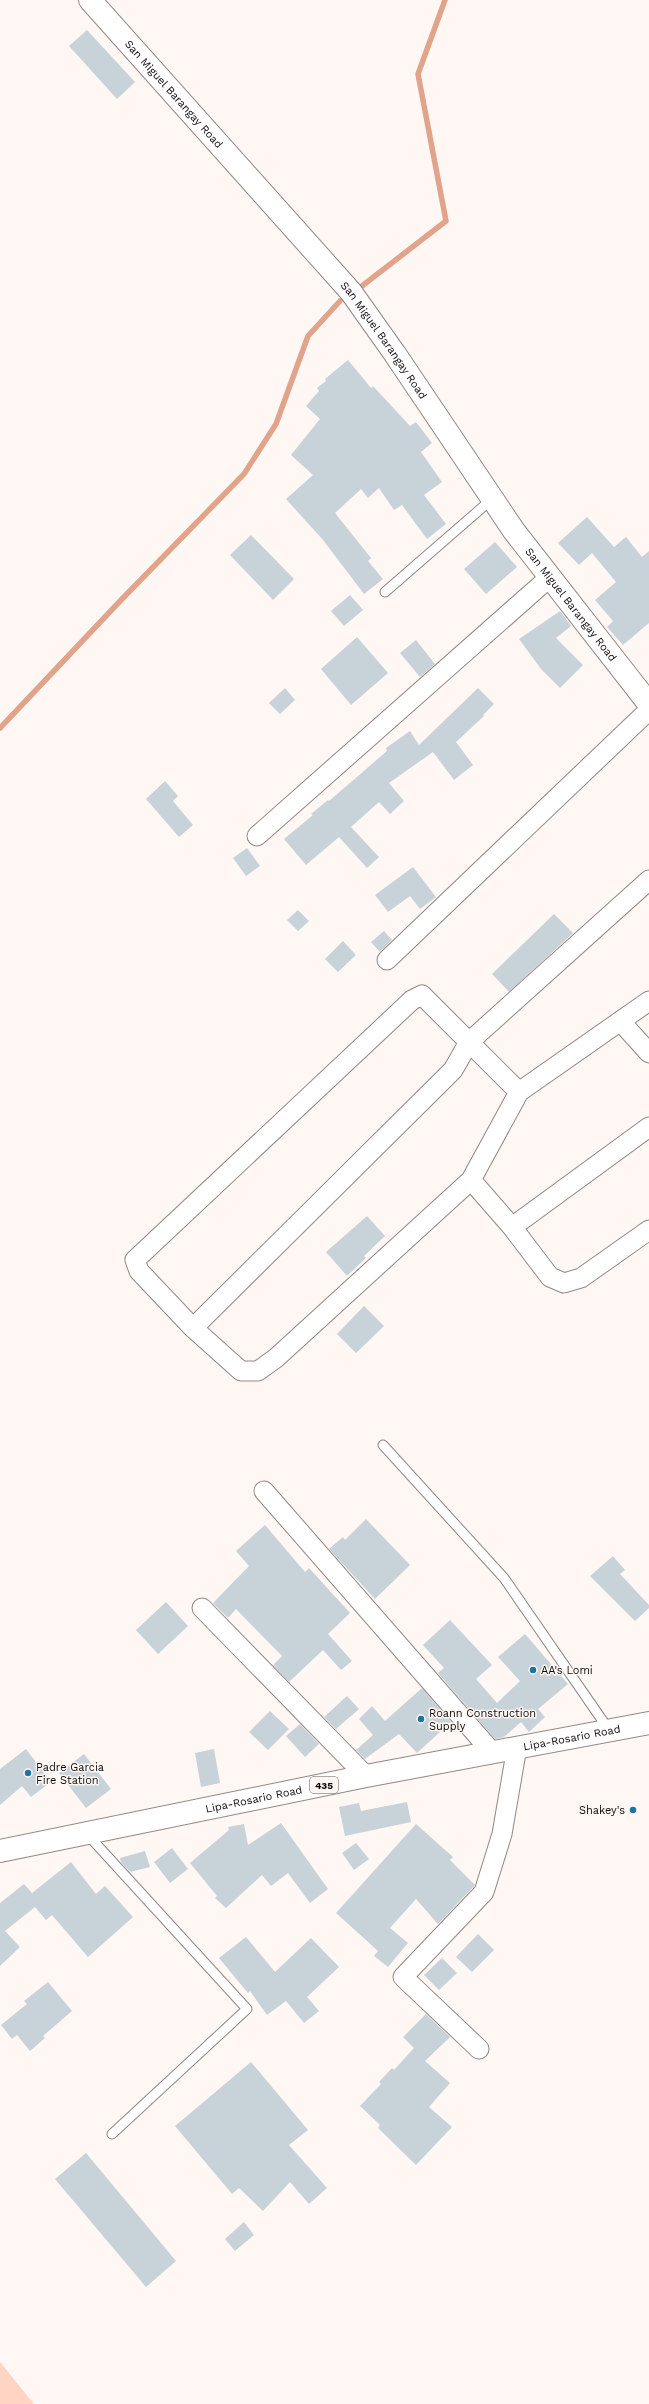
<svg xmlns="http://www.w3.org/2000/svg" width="649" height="2404" font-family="'Work Sans',sans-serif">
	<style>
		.green { fill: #fed4c2 }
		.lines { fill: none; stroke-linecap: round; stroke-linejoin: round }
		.stream { stroke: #e1a389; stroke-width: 5.5 }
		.building { fill: #c7d2d9 }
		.service-casing { stroke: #938783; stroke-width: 11 }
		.minor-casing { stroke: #938783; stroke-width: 21 }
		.tertiary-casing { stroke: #938783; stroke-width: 24 }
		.primary-casing { stroke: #938783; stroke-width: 24 }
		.service { stroke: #fff; stroke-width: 9 }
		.minor { stroke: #fff; stroke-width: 19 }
		.tertiary { stroke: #fff; stroke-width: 22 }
		.primary { stroke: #fff; stroke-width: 22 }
		.poi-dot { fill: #1c74a3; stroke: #fef7f3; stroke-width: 1.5 }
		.labels { text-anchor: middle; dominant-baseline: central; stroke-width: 3; stroke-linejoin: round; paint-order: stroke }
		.shield { fill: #fef7f3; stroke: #575250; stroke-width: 1 }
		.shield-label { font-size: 10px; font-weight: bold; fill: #100c0a }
		.street-label { font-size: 11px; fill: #100c0a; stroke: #fef7f3 }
		.poi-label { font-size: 11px; fill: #100c0a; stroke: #fef7f3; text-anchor: start }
	</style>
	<rect width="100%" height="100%" fill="#fef7f3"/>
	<!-- green -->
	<path class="green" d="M0 2362 34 2404H0Z"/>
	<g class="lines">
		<!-- stream -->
		<path class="stream" d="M362 286 446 221 418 74 445 0
			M0 728 122 599 244 474 276 424 308 336 340 301"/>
	</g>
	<!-- building -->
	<path class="building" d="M87 30 135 82 117 99 69 46Z
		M348 360 371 388 373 386 410 426 416 422 432 443 421 452 442 482 424 495 446 524 427 539 402 505 394 510 379 488 368 498 361 489 335 513 371 558 368 561 383 579 364 594 323 540 286 499 313 475 291 455 320 419 306 406 319 391 317 388 326 381 325 379Z
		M587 517 614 547 626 537 642 557 649 551V623L623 645 607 627 613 621 595 600 616 582 592 553 579 565 558 543Z
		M251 535 294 579 273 600 230 555Z
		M495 542 517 567 486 594 464 569Z
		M350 595 363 610 344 626 331 611Z
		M560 611 571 626 556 638 583 665 560 688 541 669 519 639Z
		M357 637 388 673 351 705 321 669Z
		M416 640 435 664 420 677 400 653Z
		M285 688 295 700 280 714 269 703Z
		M478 688 494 704 483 715 484 716 456 742 473 765 454 780 433 752 389 783 404 801 390 814 379 802 351 827 379 857 367 868 339 837 306 865 284 839 313 815 311 814 328 800 329 801 387 751 386 748 410 731 419 745Z
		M165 781 178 796 173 801 193 825 179 837 146 799Z
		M247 848 260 866 246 876 233 858Z
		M413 867 436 897 420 909 410 896 388 912 375 895Z
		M298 910 309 921 298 931 287 920Z
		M554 914 573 933 509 992 492 974Z
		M384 931 392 940 380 952 371 942Z
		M343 941 356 955 338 972 325 959Z
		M367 1216 385 1236 364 1256 366 1258 347 1276 326 1252Z
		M364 1306 384 1326 356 1353 337 1334Z
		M366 1519 410 1565 375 1599 329 1549 343 1537 345 1540Z
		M265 1525 305 1572 309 1568 350 1613 328 1634 352 1661 341 1670 323 1650 289 1682 273 1665 282 1656 236 1609 228 1618 213 1603 249 1566 236 1551Z
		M613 1556 625 1570 620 1574 649 1605V1608L635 1621 590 1576Z
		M166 1602 188 1626 158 1654 136 1630Z
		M450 1620 492 1665 476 1679 497 1703 520 1681 498 1657 525 1634 568 1684 538 1709 545 1717 529 1732 521 1722 504 1737 495 1739 438 1673 444 1668 423 1645Z
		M422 1688 451 1722 417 1753 399 1734 365 1759 356 1750 373 1735 359 1719 372 1706 385 1721Z
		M347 1696 359 1709 336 1729 324 1717Z
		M270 1711 289 1729 268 1750 249 1732Z
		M300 1724 319 1744 305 1757 286 1736Z
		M26 1749 51 1782 31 1797 22 1786 0 1805V1769Z
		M214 1749 220 1783 201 1787 195 1753Z
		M84 1754 111 1789 86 1808 59 1773Z
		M407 1802 411 1822 345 1836 339 1807 359 1803 361 1811Z
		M281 1823 328 1889 310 1903 288 1873 271 1886 262 1875 226 1908 215 1898 217 1896 190 1863 229 1830 228 1827 244 1824 248 1845Z
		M416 1824 453 1857 450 1860 475 1885 438 1924 416 1899 390 1928 408 1943 388 1967 374 1956 378 1951 336 1913Z
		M356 1843 369 1859 354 1870 342 1853Z
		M172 1848 188 1869 170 1883 154 1862Z
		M145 1851 150 1867 130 1872 121 1862 120 1858Z
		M71 1862 96 1894 105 1886 133 1917 88 1957 52 1915 46 1920 35 1907 5 1931 20 1947 0 1966V1903L24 1884 32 1893Z
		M478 1934 494 1950 472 1972 456 1957Z
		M246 1937 275 1972 311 1938 339 1967 307 1997 319 2011 304 2023 286 2001 267 2015 250 1991 248 1993 219 1958Z
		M442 1958 457 1973 439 1990 424 1975Z
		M48 1982 72 2011 43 2036 45 2038 30 2051 17 2035 12 2039 1 2025 27 2004 24 2001Z
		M426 2014 450 2037 425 2061 450 2083 429 2107 452 2127 416 2165 378 2128 380 2125 360 2106 381 2084 379 2082 392 2068 394 2070 414 2048 403 2037Z
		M251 2062 308 2130 289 2145 327 2188 309 2204 290 2182 263 2211 239 2188 232 2194 175 2126Z
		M86 2153 176 2261 146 2287 55 2179Z
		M244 2222 254 2235 235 2251 225 2239Z"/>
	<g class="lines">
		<defs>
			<path id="service" d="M385 592 492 499
				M383 1445 504 1578 609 1730
				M87 1834 247 2009 112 2134"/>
			<path id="minor" d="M257 836 550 577
				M387 960 649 710
				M621 1022 649 1053
				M519 1092 422 995 412 1000 135 1260 139 1271 193 1328 241 1371H258L276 1358 471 1180 519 1092 649 1001
				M471 1180 512 1227 550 1277 564 1283 581 1278 649 1230
				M512 1227 649 1127
				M193 1328 453 1070 469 1042 649 880
				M264 1491 492 1752
				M202 1608 366 1776
				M479 2049 403 1977 484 1892 502 1834 517 1747"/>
			<g id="tertiary">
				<path id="s1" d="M90 0 351 292 395 354 514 531 649 704"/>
			</g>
			<g id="primary">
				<path id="s2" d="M0 1851 366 1776 649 1723"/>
			</g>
		</defs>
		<!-- service casing -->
		<use href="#service" class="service-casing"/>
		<!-- minor casing -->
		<use href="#minor" class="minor-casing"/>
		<!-- tertiary casing -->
		<use href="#tertiary" class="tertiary-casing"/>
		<!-- primary casing -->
		<use href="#primary" class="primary-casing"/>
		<!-- service -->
		<use href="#service" class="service"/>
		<!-- minor -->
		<use href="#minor" class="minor"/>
		<!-- tertiary -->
		<use href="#tertiary" class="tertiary"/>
		<!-- primary -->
		<use href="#primary" class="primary"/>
	</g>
	<!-- markers -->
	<g class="poi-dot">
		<circle cx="533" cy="1670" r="4"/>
		<circle cx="421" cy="1719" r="4"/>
		<circle cx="28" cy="1773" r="4"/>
		<circle cx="633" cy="1810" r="4"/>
	</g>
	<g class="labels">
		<!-- shield labels -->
		<rect class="shield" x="310" y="1777" width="28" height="16" rx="3"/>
		<g class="shield-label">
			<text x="324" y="1785">435</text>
		</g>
		<!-- street labels -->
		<g class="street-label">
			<text stroke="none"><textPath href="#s1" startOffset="126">San Miguel Barangay Road</textPath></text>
			<text stroke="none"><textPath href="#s1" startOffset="450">San Miguel Barangay Road</textPath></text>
			<text stroke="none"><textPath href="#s1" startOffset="774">San Miguel Barangay Road</textPath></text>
			<text stroke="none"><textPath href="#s2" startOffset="583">Lipa-Rosario Road</textPath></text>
			<text stroke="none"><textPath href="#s2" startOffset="259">Lipa-Rosario Road</textPath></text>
		</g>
		<!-- poi labels -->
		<g class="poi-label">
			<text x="541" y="1670">AA's Lomi</text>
			<text x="429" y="1713">Roann Construction<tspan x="429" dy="13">Supply</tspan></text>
			<text x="36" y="1767">Padre Garcia<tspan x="36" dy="13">Fire Station</tspan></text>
			<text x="625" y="1810" text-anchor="end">Shakey's</text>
		</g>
	</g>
</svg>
